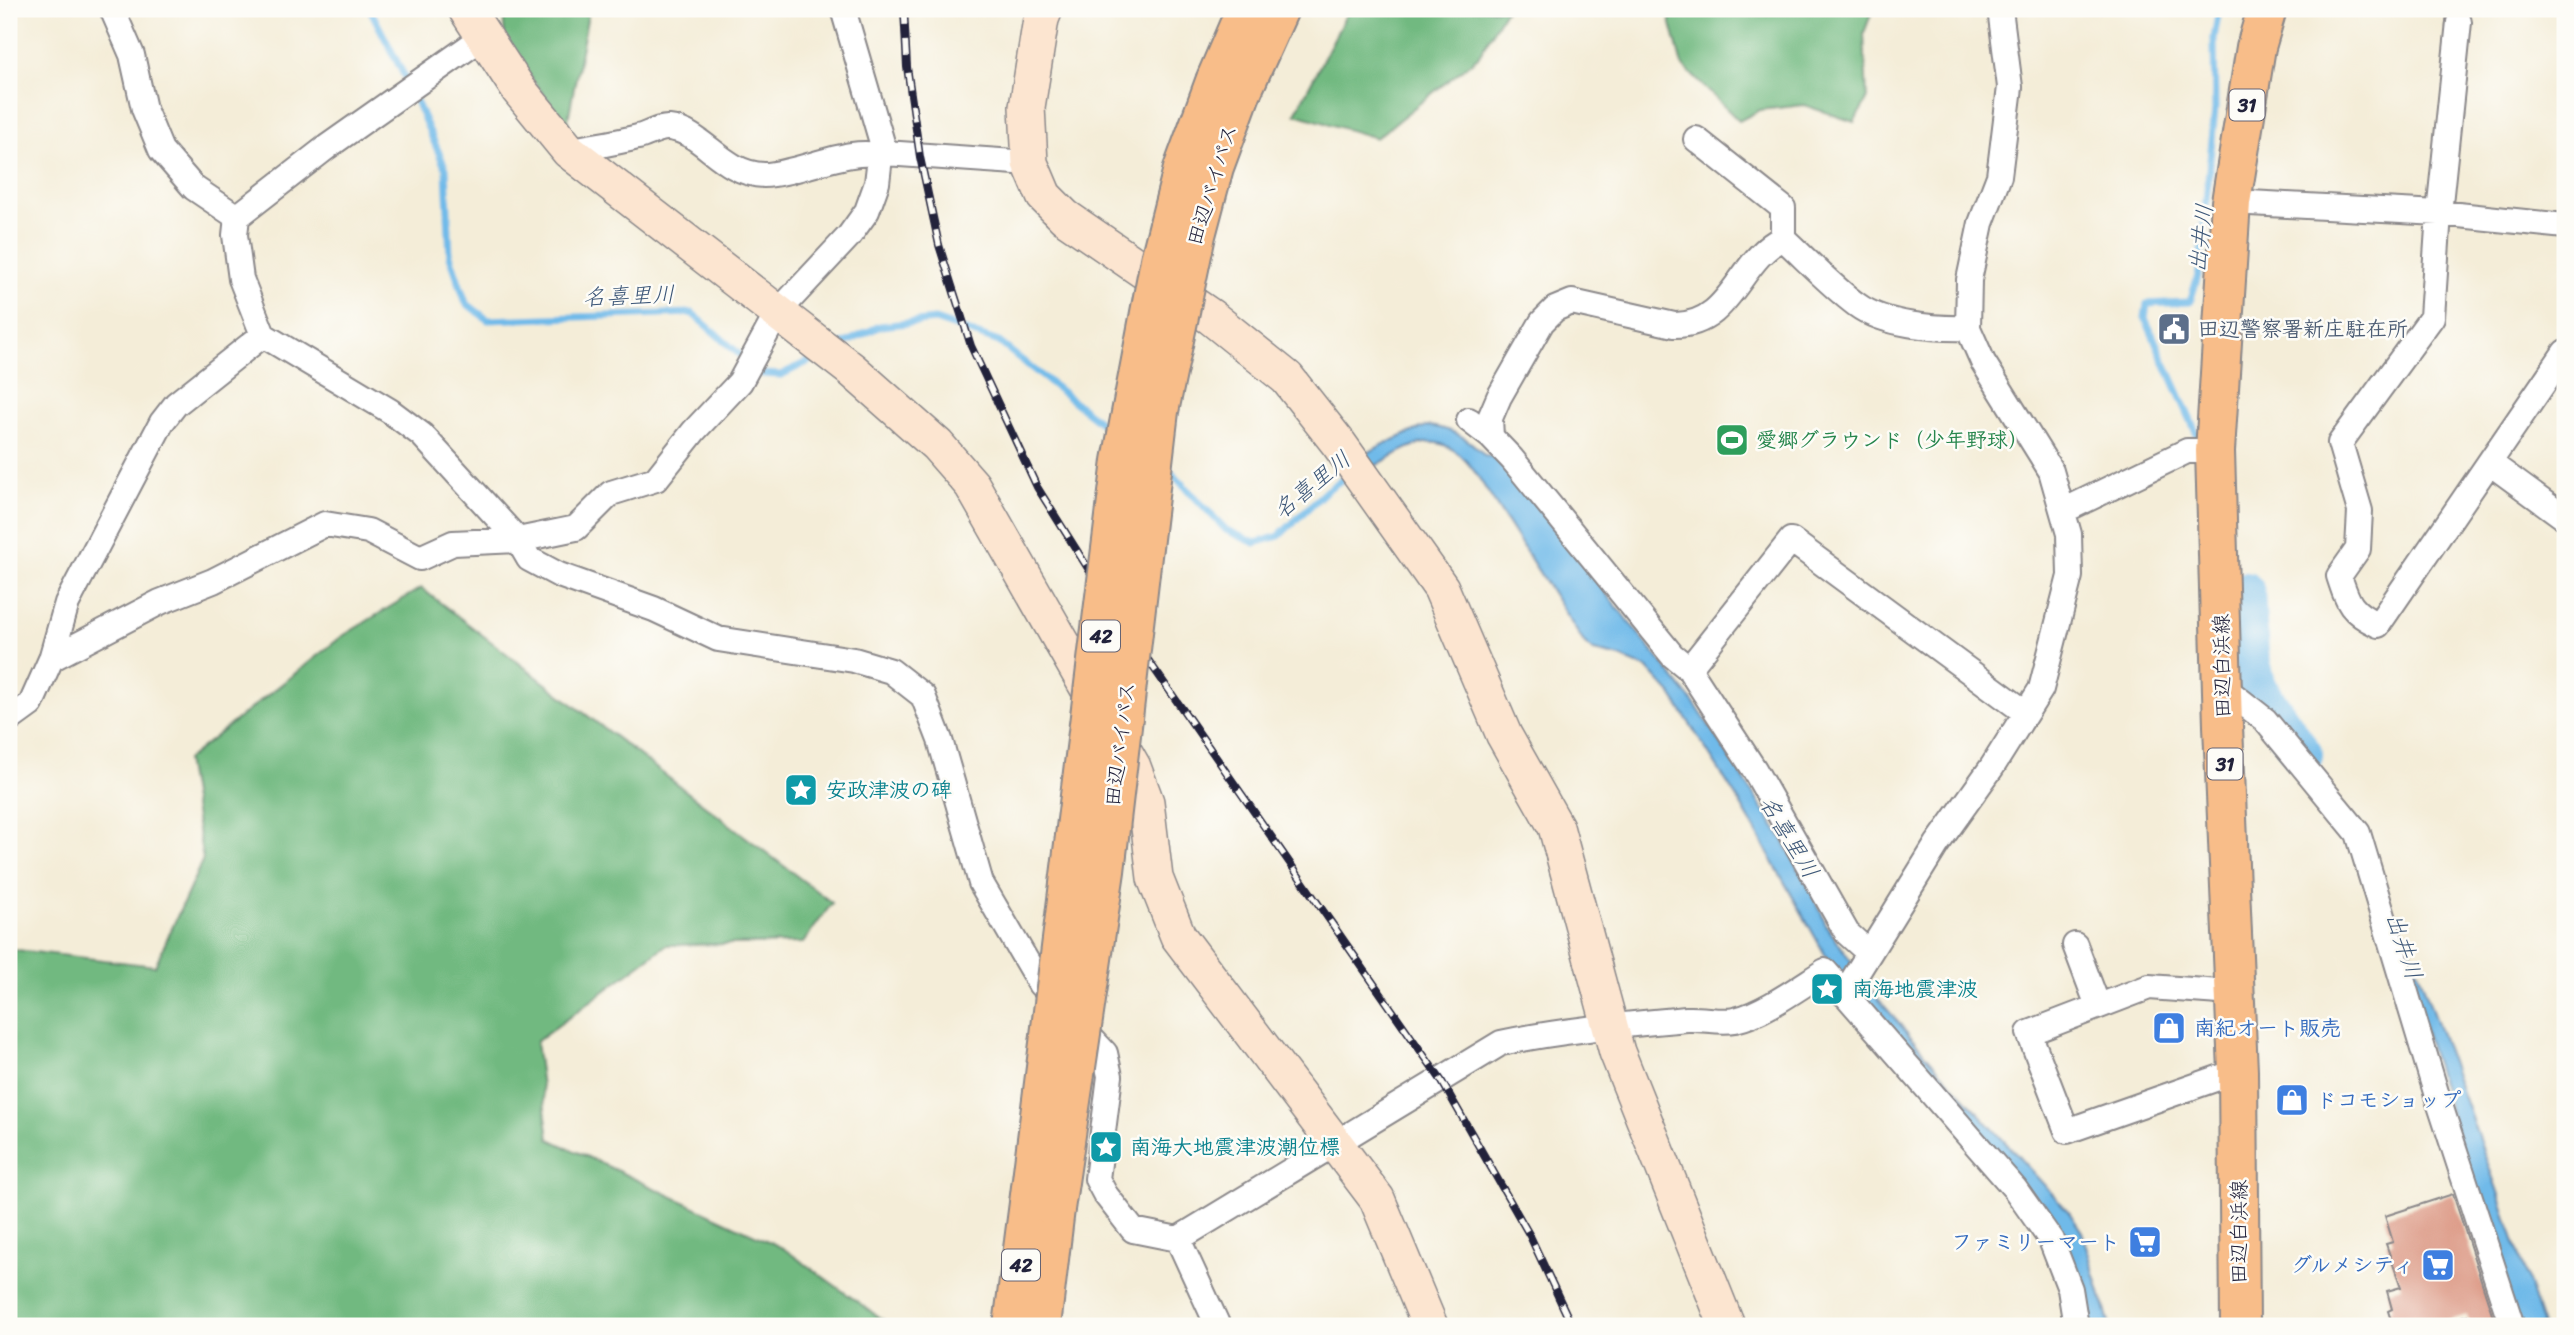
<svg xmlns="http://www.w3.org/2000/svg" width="2574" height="1335" font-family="Sriracha,'Klee One',sans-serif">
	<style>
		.forest { fill: #71b980; stroke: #4a6e5e; stroke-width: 2 }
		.water { fill: #70bae9; stroke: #496e92; stroke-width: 2 }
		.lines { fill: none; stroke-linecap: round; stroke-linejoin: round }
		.stream { stroke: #70bae9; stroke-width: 7 }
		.river { stroke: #70bae9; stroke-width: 40 }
		.building { fill: #dd9b88 }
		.street-casing { stroke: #8b888a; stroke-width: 28 }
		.secondary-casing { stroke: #8b888a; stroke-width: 38 }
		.primary-casing { stroke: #8b888a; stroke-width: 42 }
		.highway-casing { stroke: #8b888a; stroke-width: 42 }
		.street { stroke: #fff; stroke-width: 24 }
		.secondary { stroke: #fce5d0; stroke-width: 35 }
		.primary { stroke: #f8bd89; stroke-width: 38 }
		.highway { stroke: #f8bd89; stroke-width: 38 }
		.rail-casing { stroke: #22223b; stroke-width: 8 }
		.rail { stroke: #fdfcf7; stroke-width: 5; stroke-dasharray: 16; stroke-linecap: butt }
		.highway-bridge-casing { stroke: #8b888a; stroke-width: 42; stroke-linecap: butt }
		.highway-bridge { stroke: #f8bd89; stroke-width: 38 }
		.labels { text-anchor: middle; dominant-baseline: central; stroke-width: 5; stroke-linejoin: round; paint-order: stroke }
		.shield { fill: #fdfcf7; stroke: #646373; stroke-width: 2 }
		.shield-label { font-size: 19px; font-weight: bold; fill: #22223b }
		.street-label { font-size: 21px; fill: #22223b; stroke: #fdfcf7 }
		.service-label { font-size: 21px; font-weight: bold; fill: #4e5e75; stroke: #fdfcf7; text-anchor: start }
		.leisure-label { font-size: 21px; font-weight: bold; fill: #27864d; stroke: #fdfcf7; text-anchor: start }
		.culture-label { font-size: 21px; font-weight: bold; fill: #0d838f; stroke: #fdfcf7; text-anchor: start }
		.shop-label { font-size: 21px; font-weight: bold; fill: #366cbe; stroke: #fdfcf7; text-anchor: start }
		.water-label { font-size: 23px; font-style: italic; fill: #3d5778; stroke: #fdfcf7 }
	</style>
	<rect width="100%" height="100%" fill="#fdfcf7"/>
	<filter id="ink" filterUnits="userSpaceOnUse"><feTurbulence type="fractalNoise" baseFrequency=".0143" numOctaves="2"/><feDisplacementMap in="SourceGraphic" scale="14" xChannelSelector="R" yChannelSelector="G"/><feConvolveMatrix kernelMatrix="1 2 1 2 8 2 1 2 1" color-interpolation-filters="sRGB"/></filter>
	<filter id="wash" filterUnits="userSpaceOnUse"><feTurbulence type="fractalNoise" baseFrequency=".00686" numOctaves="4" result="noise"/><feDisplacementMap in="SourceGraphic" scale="28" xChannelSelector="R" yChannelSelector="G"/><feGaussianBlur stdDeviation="1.57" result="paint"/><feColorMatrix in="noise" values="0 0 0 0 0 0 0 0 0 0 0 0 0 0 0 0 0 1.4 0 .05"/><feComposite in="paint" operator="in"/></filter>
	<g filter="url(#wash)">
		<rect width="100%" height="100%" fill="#f4edd8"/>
		<!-- forest -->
		<path class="forest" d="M503 9H589L567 125 505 44Z
			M1349 9H1506L1478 57 1376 138 1295 114Z
			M1667 9H1873L1864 33 1867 100 1854 122 1804 105 1760 110 1739 121 1682 65Z
			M421 588 832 903 803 943 666 945 536 1042 549 1139 783 1248 891 1326H9V949L155 966 203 859 186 760 341 637Z"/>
		<!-- water -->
		<path class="water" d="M1426 426C1450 427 1470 439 1485 456L1497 457 1697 707 1783 840 1820 909 1826 925 1874 994 1940 1071 2069 1212 2082 1232 2110 1326H2085L2072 1260 1832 967 1740 803 1671 694 1647 668 1620 657 1594 651 1585 644 1477 475C1440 421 1413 445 1368 470L1359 458 1380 446Z
			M2398 945 2409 946 2497 1189 2543 1326H2517Z"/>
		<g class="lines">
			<!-- stream -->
			<path class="stream" d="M370 9 408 83
				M413 94 446 169 450 256 466 303 488 320 692 313 762 374 781 375 817 357
				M837 347 880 326 935 320 999 342 1116 435
				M2198 446 2196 432 2145 318 2147 304 2190 302 2199 272 2215 109 2214 38 2219 9
				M1165 466 1226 530 1255 543 1279 536 1327 490 1350 474"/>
			<!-- river -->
			<path class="river" d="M2245 592 2249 654 2257 688 2303 755"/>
		</g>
		<g id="blocks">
			<!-- building -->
			<path class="building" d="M2453 1194 2496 1326H2471L2467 1315 2431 1326H2393L2388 1311 2392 1309 2387 1291 2401 1287 2386 1244 2393 1242 2385 1216Z"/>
		</g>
	</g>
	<g filter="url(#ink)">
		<use href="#blocks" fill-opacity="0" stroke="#8b888a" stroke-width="2"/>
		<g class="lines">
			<defs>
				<path id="street" d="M112 9 132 55 144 109 161 150 194 188 237 217
					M843 9 885 153
					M2459 22 2439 213 2432 317 2340 443 2360 511 2358 549 2339 576C2348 604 2351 612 2378 625L2565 352
					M483 37 327 147 237 217 235 235 241 279 263 335 390 411 422 435 518 540 529 559 559 575 654 609 718 639 854 660 891 671 923 696 940 740 981 883 1040 984 1105 1053 1110 1076 1097 1179 1105 1194 1133 1230 1178 1239 1501 1043C1562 1030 1624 1025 1687 1019 1703 1018 1720 1023 1735 1020 1763 1014 1801 986 1825 971L2015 1189 2051 1240 2070 1289 2076 1326
					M1696 139 1783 208V238C1807 260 1830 285 1857 305 1884 325 1935 329 1968 328
					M569 151C592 146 615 143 638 137 647 135 659 127 669 128 703 131 722 174 764 175 794 175 858 144 880 157
					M2231 202 2439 213 2565 226
					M1469 420 1491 437 1512 459 1672 655 1689 669 1754 769 1847 933 1869 953
					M1491 437 1490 418 1499 397 1542 322 1555 309 1572 302 1674 325C1732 326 1738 259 1783 238
					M2490 463 2565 518
					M2063 511 2187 451H2215
					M51 659 160 602 213 581 325 524 368 531 420 558 453 543 518 540 576 528 611 493 656 479 694 431 740 382 778 312 849 236 867 211 877 183 880 157 885 153 1030 163
					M1689 669 1791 540 2026 713
					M2223 687 2265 720 2358 833 2438 1099 2512 1326
					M9 720 31 704 51 659 67 603 162 422 176 404 263 335
					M2075 945 2098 1006
					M2234 993 2149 987 2029 1033 2067 1131 2238 1071
					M1844 994 1937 844 1992 767 2041 689 2070 576 2069 534 2051 471 1983 362 1968 328 1969 280 1981 223 1999 176 2010 87 2000 9
					M1178 1239 1218 1326"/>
				<path id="secondary" d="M466 9 519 90 569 151 852 370 937 445 972 485 1133 767 1146 802 1155 878 1178 936 1377 1199 1430 1326
					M1045 9 1041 19 1027 107 1030 163 1044 196 1065 217 1211 317 1287 378 1339 444 1441 588 1504 735 1556 827 1617 1052 1727 1326"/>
				<path id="primary" d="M2240 1326 2238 1071 2223 726 2215 451 2231 202 2256 47 2267 9"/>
				<path id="highway" d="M1216 79 1246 9
					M1242 91 1279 9
					M1013 1326 1029 1203
					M1041 1326 1055 1209"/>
			</defs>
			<!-- street casing -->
			<use href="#street" class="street-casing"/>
			<!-- secondary casing -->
			<use href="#secondary" class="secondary-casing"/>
			<!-- primary casing -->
			<use href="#primary" class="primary-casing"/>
			<!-- highway casing -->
			<use href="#highway" class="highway-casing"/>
			<!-- street -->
			<use href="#street" class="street"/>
			<!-- secondary -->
			<use href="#secondary" class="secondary"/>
			<!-- primary -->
			<use href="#primary" class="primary"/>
			<!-- highway -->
			<use href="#highway" class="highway"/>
			<defs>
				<path id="rail" d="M904 9 907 67 920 157 939 245 971 346 1037 487 1123 624 1441 1080 1530 1236 1572 1326"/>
			</defs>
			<!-- rail casing -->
			<use href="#rail" class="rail-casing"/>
			<!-- rail -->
			<use href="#rail" class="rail"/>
			<defs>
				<path id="highway-bridge" d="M1029 1203 1122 461 1160 260 1183 169 1216 79
					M1055 1209 1105 871 1159 411 1196 235 1214 167 1242 91"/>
			</defs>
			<!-- highway-bridge casing -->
			<use href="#highway-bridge" class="highway-bridge-casing"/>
			<!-- highway-bridge -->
			<use href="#highway-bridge" class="highway-bridge"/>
		</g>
	</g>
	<!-- icons -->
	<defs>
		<symbol id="civic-square" viewBox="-11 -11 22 22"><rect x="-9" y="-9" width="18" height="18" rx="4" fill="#5c6f8a" stroke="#fdfcf7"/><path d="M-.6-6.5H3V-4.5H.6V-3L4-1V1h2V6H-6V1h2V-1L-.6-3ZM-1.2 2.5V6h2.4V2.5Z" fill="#fff"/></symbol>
		<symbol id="stadium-square" viewBox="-11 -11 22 22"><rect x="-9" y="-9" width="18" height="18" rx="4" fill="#2e9e5b" stroke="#fdfcf7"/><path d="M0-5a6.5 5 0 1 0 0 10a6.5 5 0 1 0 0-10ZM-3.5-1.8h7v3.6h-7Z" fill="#fff"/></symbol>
		<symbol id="sight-square" viewBox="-11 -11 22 22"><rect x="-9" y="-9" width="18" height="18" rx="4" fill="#0f9aa8" stroke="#fdfcf7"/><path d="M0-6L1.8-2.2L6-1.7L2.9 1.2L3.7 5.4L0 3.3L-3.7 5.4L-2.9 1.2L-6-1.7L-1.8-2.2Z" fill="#fff"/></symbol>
		<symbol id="shop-square" viewBox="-11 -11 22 22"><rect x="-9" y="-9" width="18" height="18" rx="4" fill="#3f7fe0" stroke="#fdfcf7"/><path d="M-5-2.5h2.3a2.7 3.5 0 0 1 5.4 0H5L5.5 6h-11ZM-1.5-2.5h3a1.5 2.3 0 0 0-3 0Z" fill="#fff"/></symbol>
		<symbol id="supermarket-square" viewBox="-11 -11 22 22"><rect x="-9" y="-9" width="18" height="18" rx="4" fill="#3f7fe0" stroke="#fdfcf7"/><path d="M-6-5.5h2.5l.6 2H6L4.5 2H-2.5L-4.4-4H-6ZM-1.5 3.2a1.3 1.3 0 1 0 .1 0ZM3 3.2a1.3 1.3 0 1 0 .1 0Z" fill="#fff"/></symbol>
	</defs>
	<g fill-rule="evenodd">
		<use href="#civic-square" x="2155" y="310" width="38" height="38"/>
		<use href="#stadium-square" x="1713" y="421" width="38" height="38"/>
		<use href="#sight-square" x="782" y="771" width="38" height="38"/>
		<use href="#sight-square" x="1808" y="970" width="38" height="38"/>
		<use href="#shop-square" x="2150" y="1009" width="38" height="38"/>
		<use href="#shop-square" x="2273" y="1081" width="38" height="38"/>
		<use href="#sight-square" x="1087" y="1128" width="38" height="38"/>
		<use href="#supermarket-square" x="2126" y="1223" width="38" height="38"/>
		<use href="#supermarket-square" x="2419" y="1246" width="38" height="38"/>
	</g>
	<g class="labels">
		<!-- shield labels -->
		<g class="shield">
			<rect x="2229.5" y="89.5" width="35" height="31" rx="5"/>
			<rect x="1082" y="620.5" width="38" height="31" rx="5"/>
			<rect x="2207.5" y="748.5" width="35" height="31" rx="5"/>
			<rect x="1002" y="1249.5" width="38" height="31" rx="5"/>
		</g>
		<g class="shield-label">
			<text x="2247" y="105">31</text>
			<text x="1101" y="636">42</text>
			<text x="2225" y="764">31</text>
			<text x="1021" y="1265">42</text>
		</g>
		<!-- street labels -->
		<g class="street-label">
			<text transform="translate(1212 185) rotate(-73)">田辺バイパス</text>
			<text transform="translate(2222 666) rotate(-91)">田辺白浜線</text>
			<text transform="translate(1120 744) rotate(-83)">田辺バイパス</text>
			<text transform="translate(2239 1232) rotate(-90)">田辺白浜線</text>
		</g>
		<!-- service labels -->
		<g class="service-label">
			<text x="2198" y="329">田辺警察署新庄駐在所</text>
		</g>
		<!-- leisure labels -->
		<g class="leisure-label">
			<text x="1756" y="440">愛郷グラウンド（少年野球）</text>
		</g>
		<!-- culture labels -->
		<g class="culture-label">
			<text x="826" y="790">安政津波の碑</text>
			<text x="1852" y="989">南海地震津波</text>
			<text x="1130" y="1147">南海大地震津波潮位標</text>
		</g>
		<!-- shop labels -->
		<g class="shop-label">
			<text x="2194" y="1028">南紀オート販売</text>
			<text x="2316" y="1100">ドコモショップ</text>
			<text x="2120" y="1242" text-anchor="end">ファミリーマート</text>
			<text x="2414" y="1265" text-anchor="end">グルメシティ</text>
		</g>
		<!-- water labels -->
		<g class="water-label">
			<text transform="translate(2201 238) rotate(-83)">出井川</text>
			<text transform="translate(629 296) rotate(-2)">名喜里川</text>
			<text transform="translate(1312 485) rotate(-39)">名喜里川</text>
			<text transform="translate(1789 837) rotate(59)">名喜里川</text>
			<text transform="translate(2404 946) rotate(72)">出井川</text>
		</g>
	</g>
	<!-- margin -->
	<rect width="2574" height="1335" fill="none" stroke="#fdfcf7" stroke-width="35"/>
</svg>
